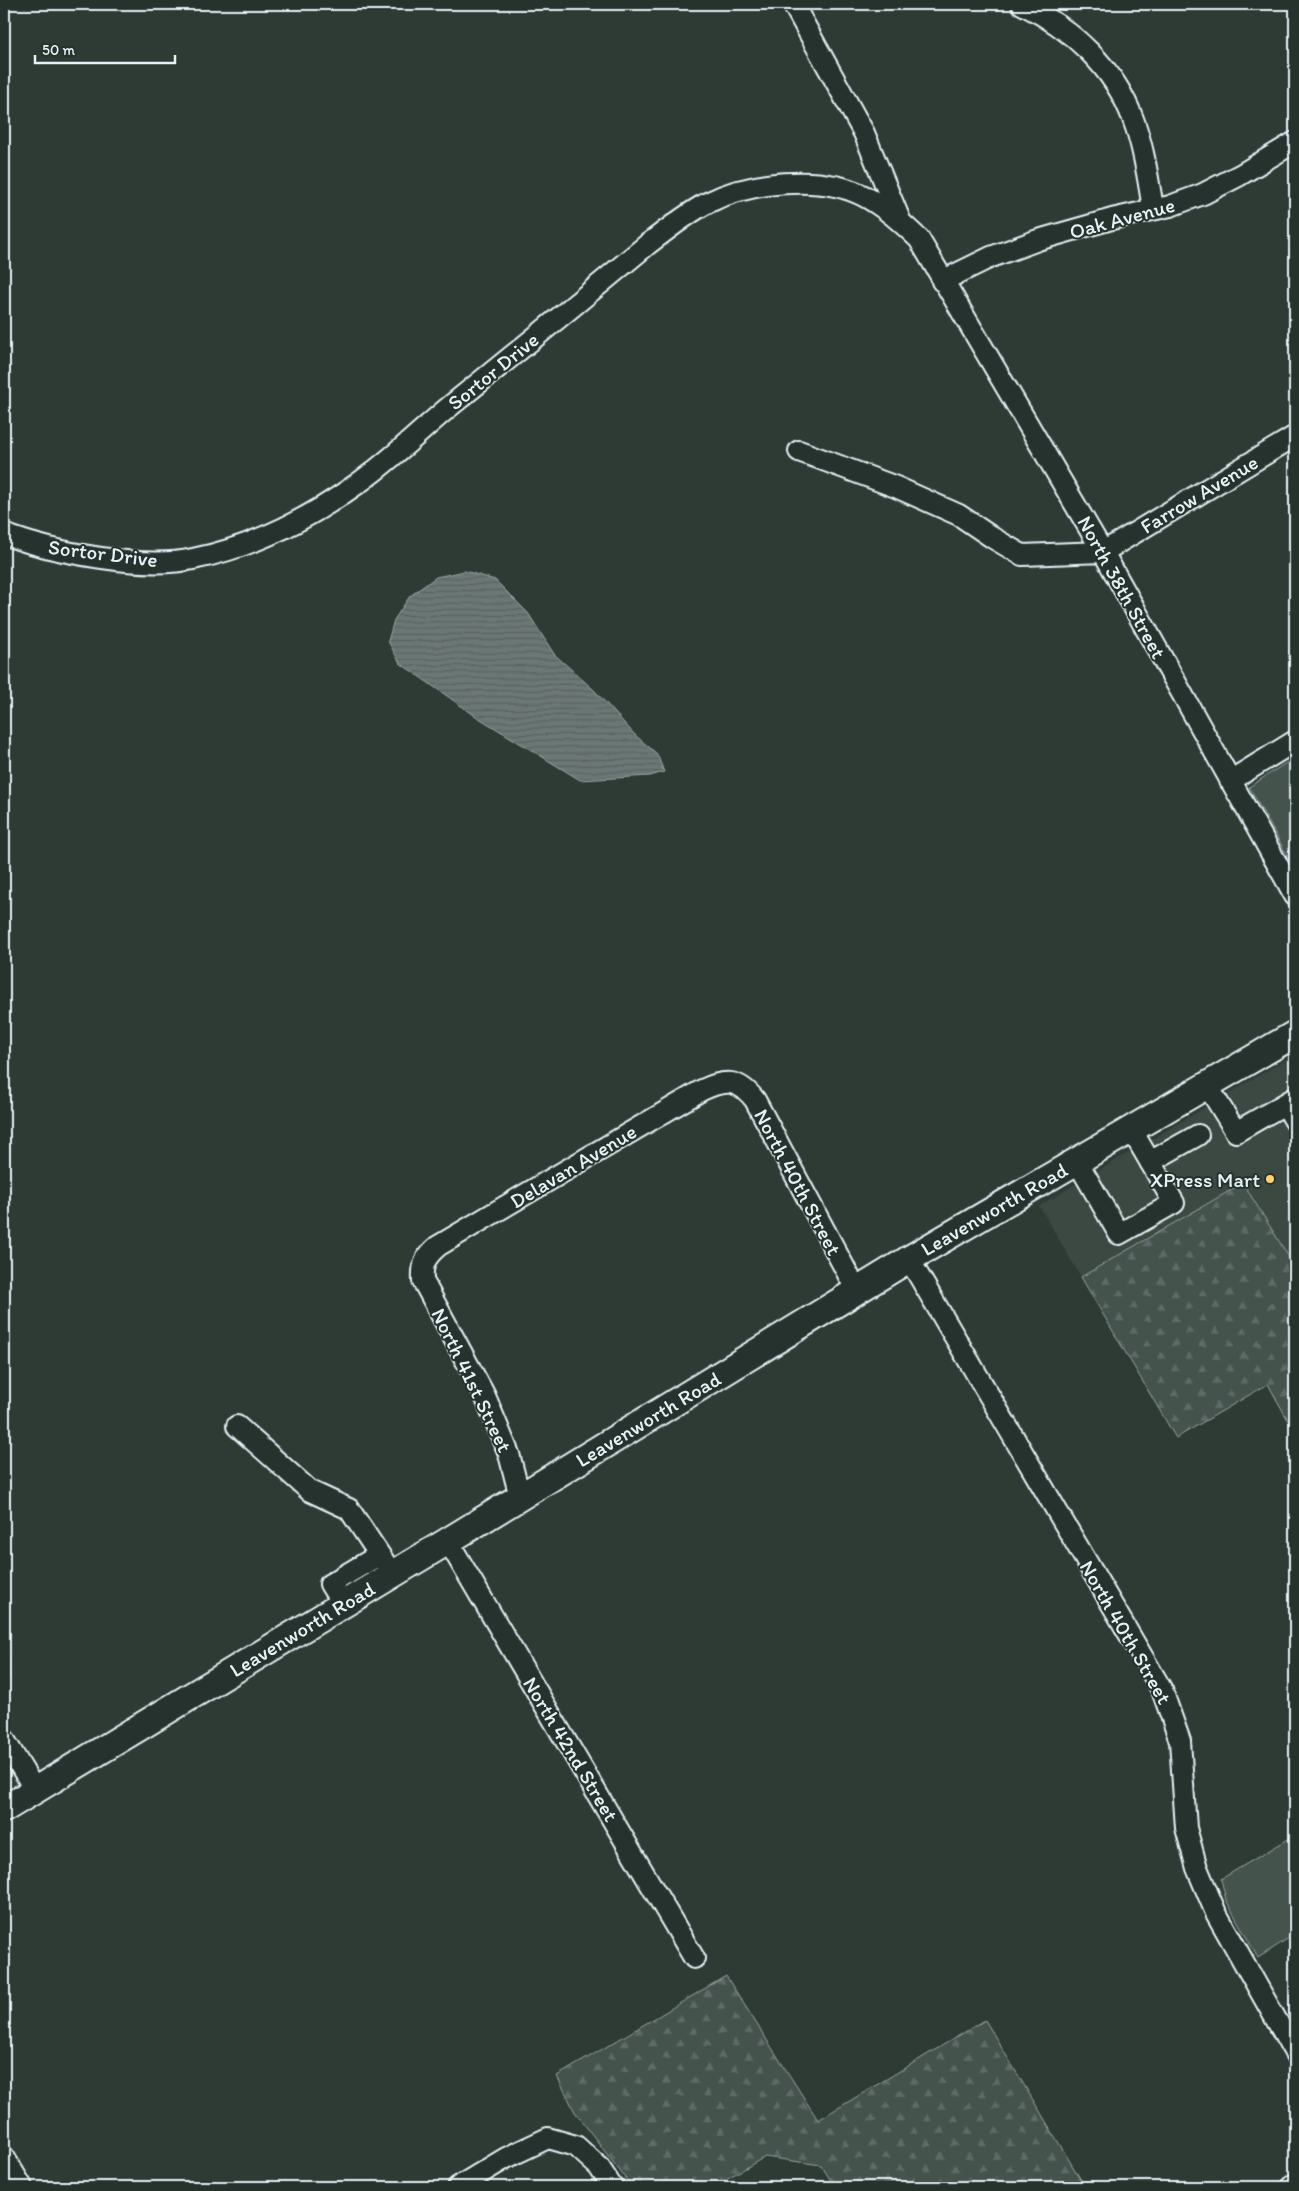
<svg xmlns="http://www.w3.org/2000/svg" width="1299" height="2191" font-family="Itim,sans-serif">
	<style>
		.built { fill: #3b4843 }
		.grass { fill: #45524e; stroke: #96a2a3 }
		.forest { fill: url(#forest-firs); stroke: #96a2a3 }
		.water { fill: url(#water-rules); stroke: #9da8a9 }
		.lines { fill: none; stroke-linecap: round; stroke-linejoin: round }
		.minor-casing { stroke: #e8f1f8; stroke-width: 24 }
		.major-casing { stroke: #e8f1f8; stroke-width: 30 }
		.minor { stroke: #26332d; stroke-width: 20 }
		.major { stroke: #26332d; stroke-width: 26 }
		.poi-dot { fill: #ffd166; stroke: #26332d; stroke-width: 2 }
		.labels { text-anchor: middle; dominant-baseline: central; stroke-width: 4; stroke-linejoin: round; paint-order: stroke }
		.street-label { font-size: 21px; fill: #e8f1f8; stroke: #26332d }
		.poi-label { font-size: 21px; fill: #e8f1f8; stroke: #26332d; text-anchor: end }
	</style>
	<defs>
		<pattern id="forest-firs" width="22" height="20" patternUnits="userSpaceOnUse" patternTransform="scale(1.25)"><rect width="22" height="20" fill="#45524e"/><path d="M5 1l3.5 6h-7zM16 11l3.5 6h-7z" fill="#606b68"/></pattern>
		<pattern id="water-rules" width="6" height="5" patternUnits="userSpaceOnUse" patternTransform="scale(1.25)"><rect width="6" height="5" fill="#6b7775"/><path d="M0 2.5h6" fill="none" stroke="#586060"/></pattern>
	</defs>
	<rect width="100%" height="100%" fill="#2e3b35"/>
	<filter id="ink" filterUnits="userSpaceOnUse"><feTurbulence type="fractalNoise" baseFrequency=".02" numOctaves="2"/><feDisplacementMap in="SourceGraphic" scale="10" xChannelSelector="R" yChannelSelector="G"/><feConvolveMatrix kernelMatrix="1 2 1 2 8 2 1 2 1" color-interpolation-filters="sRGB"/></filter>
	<g filter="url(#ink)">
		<!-- built -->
		<path class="built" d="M1295 1054V1267L1243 1183 1081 1277 1039 1206Z"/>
		<!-- grass -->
		<path class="grass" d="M1295 757V869L1249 787Z
			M1295 1835V1934L1258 1958 1226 1900 1221 1879Z"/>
		<!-- forest -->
		<path class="forest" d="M1243 1183 1295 1267V1433L1268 1384 1176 1438 1081 1277Z
			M4 1475 9 1679 4 1680Z
			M726 1976 818 2120 985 2020 1084 2185 1081 2187H835L821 2165 765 2157 712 2187H632L575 2112 557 2076Z"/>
		<!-- water -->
		<path class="water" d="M465 571 495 580 528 613 554 654 594 690 635 735 657 754 664 772 650 776 580 780 474 715 400 663 388 641 394 620 410 596 436 577Z"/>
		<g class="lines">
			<defs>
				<path id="minor" d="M793 4 864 133 900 220
					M1022 4C1071 28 1114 67 1133 119 1144 148 1148 179 1153 208
					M942 281 991 257 1038 240 1112 219 1170 206 1203 194 1240 175 1295 142
					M799 451 896 487 959 515 993 538 1022 555 1103 552 1295 436
					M4 534C51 552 143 570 193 559 253 547 307 520 357 484 388 463 419 432 449 407 516 353 582 299 648 244 667 230 686 214 707 203 748 182 820 174 862 195 884 206 902 223 919 239L1103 552 1295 896
					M1230 781 1295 741
					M1207 1085 1236 1132 1295 1098
					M1285 1104 1295 1121
					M1077 1161 1119 1234 1174 1203 1131 1129
					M1150 1162 1198 1135
					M909 1259 1162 1690 1180 1741 1186 1828 1197 1868 1216 1913 1295 2053
					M237 1426 310 1491 349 1509 393 1575
					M520 1497 509 1454 485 1396 423 1281C422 1264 425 1257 438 1246L702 1090C725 1079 739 1079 755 1100L857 1291
					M448 1541 694 1958
					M343 1605 330 1584 379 1555
					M4 1739 35 1790
					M4 2157 22 2187
					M458 2187 506 2158 548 2138 576 2146 599 2167 612 2187
					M1291 2187 1295 2184"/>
				<path id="major" d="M4 1809 448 1541 909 1259 1295 1034"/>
			</defs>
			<!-- minor casing -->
			<use href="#minor" class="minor-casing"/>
			<!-- major casing -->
			<use href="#major" class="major-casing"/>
			<!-- minor -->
			<use href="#minor" class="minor"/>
			<!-- major -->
			<use href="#major" class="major"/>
		</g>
	</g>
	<!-- markers -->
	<circle class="poi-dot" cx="1270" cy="1179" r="5"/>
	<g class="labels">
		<!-- street labels -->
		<g class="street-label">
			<text transform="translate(1122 218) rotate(-15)">Oak Avenue</text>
			<text transform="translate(493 371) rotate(-39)">Sortor Drive</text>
			<text transform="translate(1199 494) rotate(-31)">Farrow Avenue</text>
			<text transform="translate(103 553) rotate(7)">Sortor Drive</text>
			<text transform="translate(1122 587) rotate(61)">North 38th Street</text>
			<text transform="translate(573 1166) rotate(-31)">Delavan Avenue</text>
			<text transform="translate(798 1182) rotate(62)">North 40th Street</text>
			<text transform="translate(994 1209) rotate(-30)">Leavenworth Road</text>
			<text transform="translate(472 1380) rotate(64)">North 41st Street</text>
			<text transform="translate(648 1419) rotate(-31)">Leavenworth Road</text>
			<text transform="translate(302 1629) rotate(-31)">Leavenworth Road</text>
			<text transform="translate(1126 1632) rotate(60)">North 40th Street</text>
			<text transform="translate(571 1749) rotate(59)">North 42nd Street</text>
		</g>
		<!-- poi labels -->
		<g class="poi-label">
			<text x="1260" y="1179">XPress Mart</text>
		</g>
	</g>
	<!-- margin -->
	<rect width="1299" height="2191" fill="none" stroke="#26332d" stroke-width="20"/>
	<rect x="10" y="10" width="1279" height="2171" fill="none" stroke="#e8f1f8" stroke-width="2" filter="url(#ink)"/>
	<!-- scale -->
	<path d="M35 55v8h140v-8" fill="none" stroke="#e8f1f8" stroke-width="2.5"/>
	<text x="42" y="55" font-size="15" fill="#e8f1f8" stroke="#26332d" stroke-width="4" paint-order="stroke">50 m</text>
</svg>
